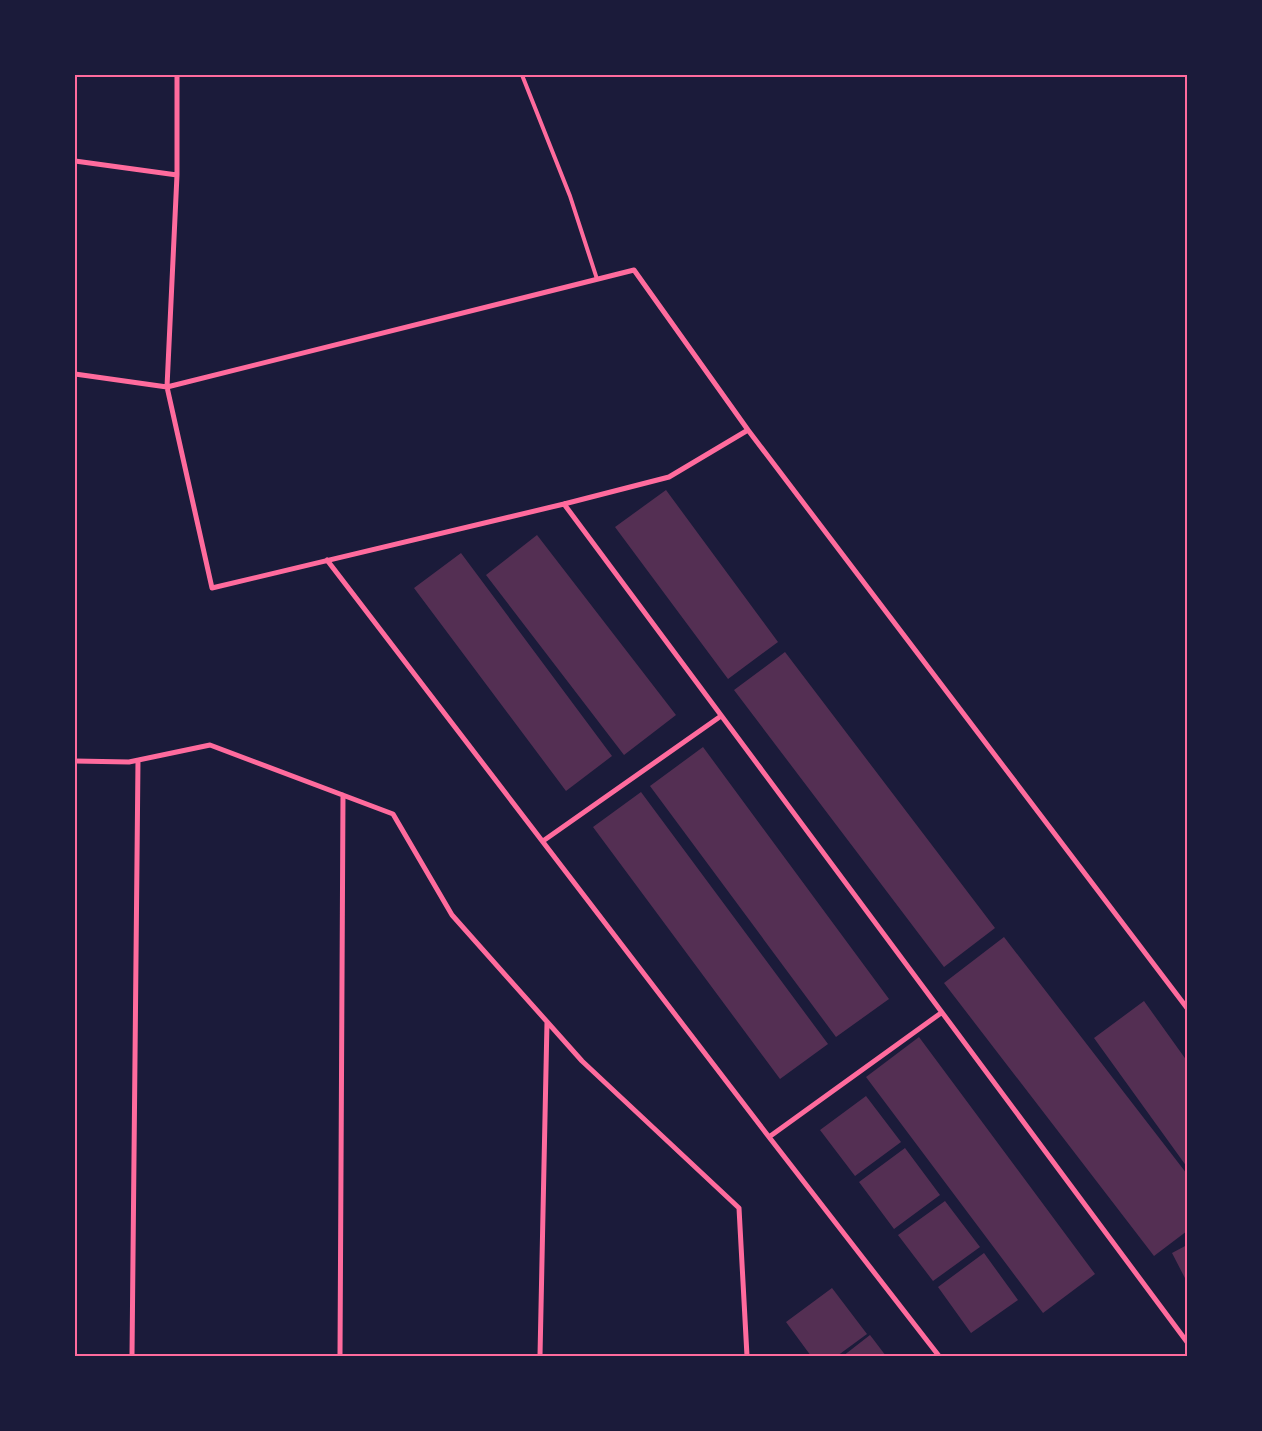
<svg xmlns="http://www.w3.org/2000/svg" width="1262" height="1431" font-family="'Fira Sans Condensed',sans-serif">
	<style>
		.building { fill: #542f53 }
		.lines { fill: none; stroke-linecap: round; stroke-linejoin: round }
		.service { stroke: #ff6b9d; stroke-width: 4 }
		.minor { stroke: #ff6b9d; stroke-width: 5 }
		.neatline { fill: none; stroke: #ff6b9d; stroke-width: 2 }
	</style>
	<rect width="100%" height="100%" fill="#1b1b3a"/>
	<!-- building -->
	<path class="building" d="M666 490 778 642 728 679 615 527Z
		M537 535 676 715 624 755 486 575Z
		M461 553 612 756 566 791 414 588Z
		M785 652 995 928 944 967 734 690Z
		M703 747 889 999 836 1037 650 786Z
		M641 792 828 1044 780 1079 593 827Z
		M1004 937 1187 1174V1231L1154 1256 944 983Z
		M1144 1001 1187 1061V1167L1094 1038Z
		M919 1037 1095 1274 1043 1313 866 1077Z
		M866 1096 901 1142 855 1176 820 1130Z
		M905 1148 940 1195 894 1229 859 1182Z
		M945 1201 980 1247 933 1281 898 1235Z
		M1187 1245V1282L1172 1253Z
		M984 1253 1018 1300 971 1333 938 1287Z
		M832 1288 867 1334 837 1356H811L786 1322Z
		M870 1335 886 1356H843Z"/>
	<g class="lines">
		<!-- service -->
		<path class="service" d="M522 75 570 196 597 279"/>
		<!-- minor -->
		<path class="minor" d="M177 75V175L167 387 212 588 564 504 669 477 748 430
			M75 161 177 175
			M75 374 167 387 634 270 748 430 1187 1008
			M564 504 1187 1342
			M327 560 769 1137 939 1356
			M75 761 129 762 210 745 393 814 452 915 582 1061 739 1208 747 1356
			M543 841 721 716
			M769 1137 941 1013
			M132 1356 138 760
			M340 1356 343 795
			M540 1356 547 1022"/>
	</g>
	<!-- border -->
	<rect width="1262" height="1431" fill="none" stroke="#1b1b3a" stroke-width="152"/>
	<rect x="76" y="76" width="1110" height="1279" class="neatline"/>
</svg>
